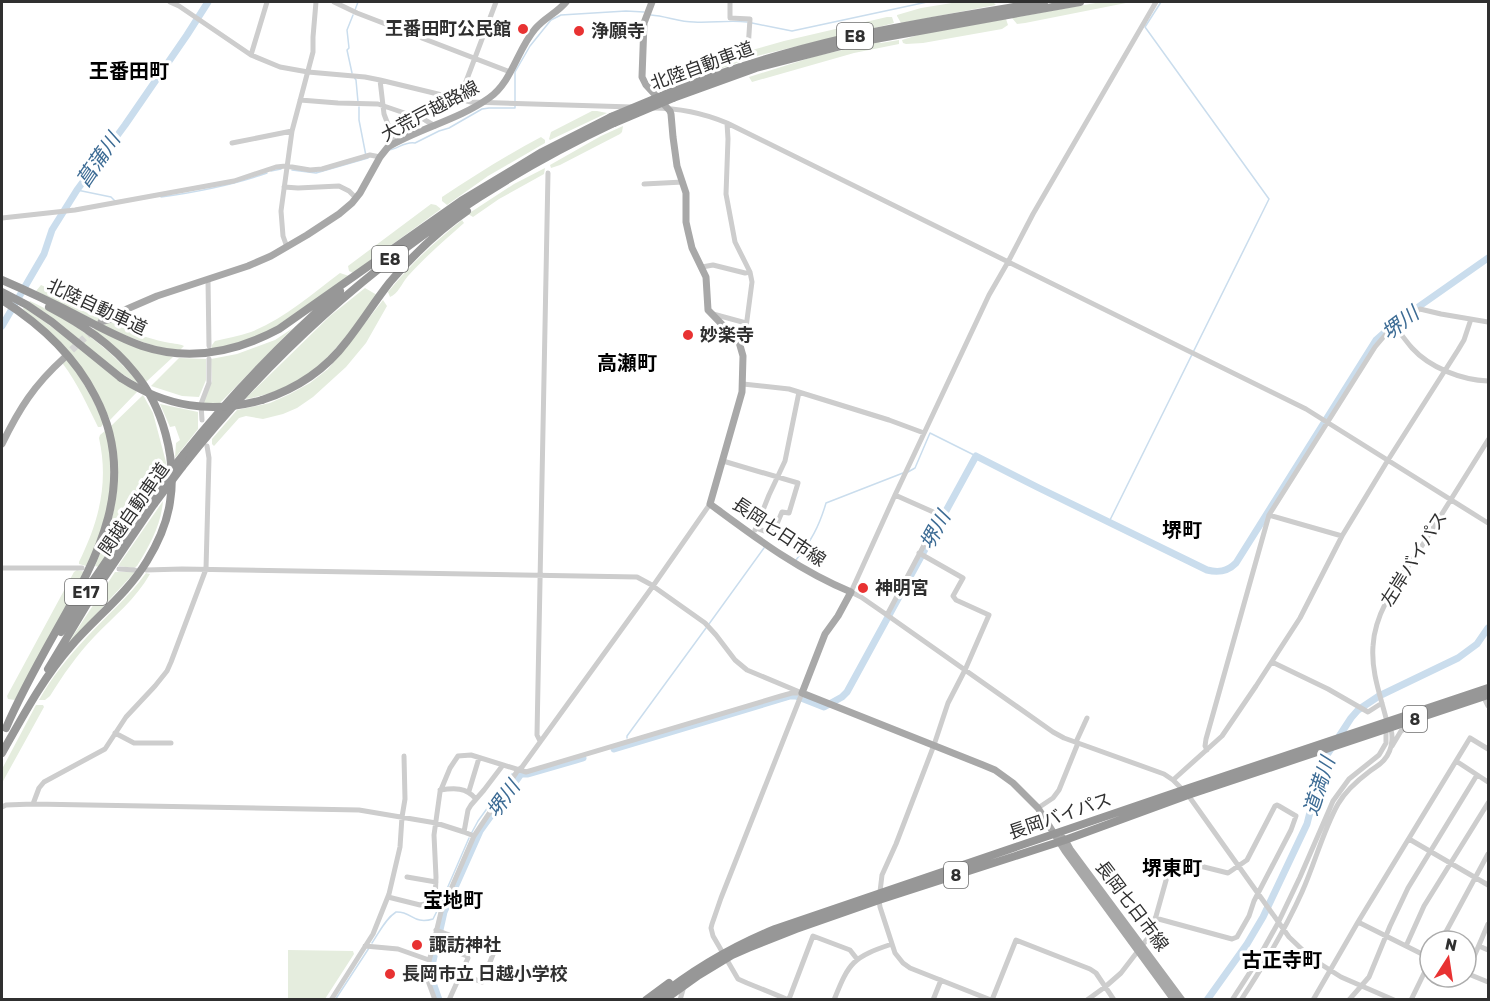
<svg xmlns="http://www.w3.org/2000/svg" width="1490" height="1001" font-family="Rubik,'Noto Sans JP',sans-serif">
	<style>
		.green { fill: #e5edde }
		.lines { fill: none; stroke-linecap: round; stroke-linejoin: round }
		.stream { stroke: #cadded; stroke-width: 1.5 }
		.river { stroke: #cadded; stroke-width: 7 }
		.major-tunnel { stroke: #d6d6d6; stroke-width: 7; stroke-dasharray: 7 3.5; stroke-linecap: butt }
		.minor { stroke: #cdcdcd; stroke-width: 5 }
		.major { stroke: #a8a8a8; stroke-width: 7 }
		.highway { stroke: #979797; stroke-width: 8 }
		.highway-bridge { stroke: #979797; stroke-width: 8 }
		.poi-dot { fill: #e83232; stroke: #fff; stroke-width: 2 }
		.labels { text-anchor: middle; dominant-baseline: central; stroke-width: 6; stroke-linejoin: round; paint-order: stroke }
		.shield { fill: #fff; stroke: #6e6e6e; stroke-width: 1.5 }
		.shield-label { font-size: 16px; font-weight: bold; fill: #303030 }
		.poi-label { font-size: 18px; font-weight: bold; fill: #303030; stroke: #fff; text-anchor: start }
		.street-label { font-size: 18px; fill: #303030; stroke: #fff }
		.neighbourhood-label { font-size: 20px; font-weight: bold; fill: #000; stroke: #fff }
		.water-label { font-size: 20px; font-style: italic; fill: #3c6b94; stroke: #fff }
	</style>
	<rect width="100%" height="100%" fill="#fff"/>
	<!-- green -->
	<path class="green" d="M958 2H993L996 5 901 23 897 16V15L921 8Z
		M1101 2H1131L1025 23 1017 24 1012 18Z
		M887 17H892L894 23C847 36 797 45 750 58V53L752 50 784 41Z
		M1006 19 1008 25 1002 29 923 43 906 44 903 43 902 40 921 34Z
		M899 40V44L854 53 752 82 749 77 816 56 878 42 881 43Z
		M742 53 745 56V60L669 87 667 83 669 80Z
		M592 111H597L607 113 550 140 549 139 551 132Z
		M623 126 622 132 620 134 560 165 551 168 550 165 601 136Z
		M541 137 545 140V143L488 176 447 205 442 201V197C474 176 507 155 541 137Z
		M545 168 544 174 499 199 473 217 468 214 514 184Z
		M431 204 436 205 441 209 353 273 349 271 348 266Z
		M462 220 464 223C445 240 426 256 408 276 402 283 398 294 390 297L388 292C410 265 434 242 462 220Z
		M340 273 349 276 262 336 211 350 212 345 215 341C227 338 239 336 251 332 284 319 312 294 340 273Z
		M41 285 95 310 103 317 98 322 36 291Z
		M365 288 377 295C350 331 325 371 281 389 270 394 257 397 245 399L330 316Z
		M383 300 387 306 366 343 346 367 313 397 297 408 283 414 263 419 246 416 239 418 214 446 212 444V439L237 410 270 403 290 394 310 383 328 369 351 341Z
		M30 301C72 321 111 348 139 384L117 371 50 316 29 302Z
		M24 307 74 343 114 377 137 392 110 420 101 400 91 384 36 320 23 309Z
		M112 321C127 332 147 338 165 342 172 344 178 343 184 346L179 351C150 346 129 338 103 325Z
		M96 328 154 353 173 357 146 382 93 330Z
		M293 328 220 403H203L205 397 212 381 211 359 237 354 275 340Z
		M66 358C82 378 93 400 104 423L101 427H98C87 405 78 384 63 364L62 362Z
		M179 358 206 359V380L199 397 182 396 151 386Z
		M143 395 153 413 167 466 116 539 99 567 95 566C107 537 119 505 117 472 116 457 113 441 111 426Z
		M160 404 198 412V429L175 458 176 443 180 440 175 426 170 427Z
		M106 430 111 449 110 502 104 529 86 566 79 564V562C99 521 109 483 99 438L100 435Z
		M163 501C161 525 150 545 137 566L134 568 118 566Z
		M77 570 85 572 15 700 8 699 7 696 74 572Z
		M115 572H135L65 648Z
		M146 573 150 574C136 599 113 617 94 637 77 655 63 675 50 696L45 700H39C52 677 68 657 86 638 106 616 129 597 146 573Z
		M36 705H43L44 707 2 783V769Z
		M288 950 353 951 354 954 325 999H288Z"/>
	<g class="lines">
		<!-- stream -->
		<path class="stream" d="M1147 2H1149
			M355 10 358 2
			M651 15C666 16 679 22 694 22 712 23 729 20 747 22
			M752 23 792 31 927 2
			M352 73 347 50 349 48 347 30 353 15
			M354 77 356 80 358 102
			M515 101V72L530 46 551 20 561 15 626 11 644 12
			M359 107V120L366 156
			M389 150C398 149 405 141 415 143L439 131 449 128 482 109 489 108H515V106
			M292 170 316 173 368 158
			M271 171 281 169
			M77 190 111 197 115 201
			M161 197C197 192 233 185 267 173
			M908 472 915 468 930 433 976 456
			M1109 522 1269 199 1145 27 1161 2
			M796 560C811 541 819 527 826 503L903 473
			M709 624 764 548
			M627 738V736L706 628
			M471 834 478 821 512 774H513
			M440 905 469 838
			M372 943C379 933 385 919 396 912 412 911 413 925 433 919L438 909
			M335 1000 369 948"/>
		<!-- river -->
		<path class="river" d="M2 326 44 254 52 230 77 190 125 125 187 35 208 2
			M614 749 790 696H796L824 707 842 697 847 692 976 456 1039 488 1207 570C1218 573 1227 572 1236 563L1376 340 1394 324 1488 258
			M439 1000 431 977V970L444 912 480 831 521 774H528L583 758
			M1207 1000 1247 944 1263 917 1307 824 1323 761 1351 718 1358 710 1379 696 1458 658 1477 644 1488 628"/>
		<!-- major-tunnel -->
		<path class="major-tunnel" d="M64 357 93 330"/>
		<!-- minor -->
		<path class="minor" d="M170 2 179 6 251 55 280 67 308 72 365 77 380 80 471 102 632 107
			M334 2 357 13 510 72
			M1156 2 1033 214 1008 262 989 295 895 495 851 592 861 597 887 615 1053 732 1064 738 1164 774 1173 780 1188 795 1289 937 1311 958 1341 977 1394 1000
			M251 55 267 2
			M380 80 384 114 395 143
			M651 90 666 79 676 75 748 49 750 19 730 18V2
			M300 100 338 103 378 104 425 120 435 126
			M459 100 496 2
			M653 108C679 108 703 113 727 123L1306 409 1488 523
			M727 123 728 139 726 194 735 242 750 272 752 282 745 335 744 339 739 342
			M232 143 292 131
			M644 184 683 182
			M284 187 298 188 339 186 349 191 356 198
			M2 218 75 210 234 181 276 167 286 166 310 170 322 169 370 155 380 157
			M287 247 283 236 281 211 292 131 313 52V37L316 2
			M702 267 713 265 745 273 750 272
			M208 280 209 346
			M713 314 746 323
			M1392 322C1398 330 1405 340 1412 348 1430 368 1462 380 1488 381
			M743 384 789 389 889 420 924 433
			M202 420 201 404 209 383V359
			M723 461 798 483 789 513 782 512 776 526 764 531 756 528
			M1269 515 1342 536
			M755 530 769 495 785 461 799 392
			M919 553 963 578 953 596 956 600 989 615 965 670 948 703 934 745 896 844 882 875 879 900 880 907 895 953 903 963 910 968 991 1000
			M2 568H82
			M119 569 135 570
			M146 570 182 569 637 577 650 584 705 623 716 635 735 660 747 670 802 693
			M887 615 940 515 895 495
			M1272 662 1328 689 1368 712 1382 703
			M1483 696 1488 706
			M115 733 134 743H171
			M540 741 537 735 548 173
			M1076 742 1087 718
			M1392 746 1401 731 1419 721
			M1207 750 1205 746 1206 739 1269 515 1375 347 1386 334 1420 309 1441 314 1488 322
			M1456 761 1488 782
			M1173 780 1222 736 1256 686 1300 618 1342 536 1388 460 1458 350 1464 340 1471 319
			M440 790C454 788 466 787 476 799
			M469 791 479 758
			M33 804 39 788 44 782 105 749 126 717 155 686 167 671 171 662 206 569 209 458 207 446
			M2 807 6 805 33 804 359 810 436 823 464 832 474 836
			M1038 808 1053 798 1059 790 1078 743
			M464 832 468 810 471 805 484 790 503 765
			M1409 839 1488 885
			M407 877 436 882
			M388 897 420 905 435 902
			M442 909 435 904 436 877 434 835 440 792 450 768 458 756 471 755 526 772 781 696 792 693H798
			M1358 922 1430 958
			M436 930 460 939
			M1441 941 1488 854
			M434 943 467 956 468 958 449 1000
			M365 946 398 949 429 960
			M1406 946 1424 906 1488 803
			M1479 946 1488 950
			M1466 973 1488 982
			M1467 973 1488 924
			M460 974 482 982 494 952
			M789 999 813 936 850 950 857 959
			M331 1000 373 934 389 894 400 847 402 817 405 799 404 756
			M435 1000 427 978V970L441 912 474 836 518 770 522 767 653 586 710 504
			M680 1000 684 986
			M789 1000 747 983 738 979 713 936 711 928 712 924 721 898 802 693
			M834 1000C849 962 853 957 892 944
			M933 1000 941 980
			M992 1000 1016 940 1090 969 1096 973 1114 1000
			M1087 1000 1105 987 1121 973 1151 934 1172 859 1228 873 1247 860 1275 806 1277 805 1279 806 1296 816 1291 830 1254 901 1249 916 1237 937 1232 939 1155 918
			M1232 1000 1254 966 1278 923 1300 877 1333 801 1349 779 1379 755 1386 743V727
			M1241 1000C1264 965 1285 930 1302 892 1315 863 1323 831 1338 804 1346 790 1358 780 1370 771 1375 767 1380 765 1384 760 1393 750 1395 732 1387 722 1381 697 1371 673 1373 646 1375 607 1405 573 1425 541 1446 507 1467 474 1488 440
			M1313 1000 1358 922 1470 738 1488 749
			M1349 1000 1369 977 1390 926 1408 888 1477 775
			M1411 1000 1430 961"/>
		<!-- major -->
		<path class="major" d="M652 2 644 23 642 77 646 85 670 111 671 114 673 137 677 166 686 193V222L688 231 692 248 706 277 708 310 739 342 743 356 742 392 710 504C756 538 798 570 851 592L838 616 825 634 802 693 983 765 995 770 1013 783 1038 808 1065 851 1174 1000
			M101 322 111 319 127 309 157 296 248 266 271 256 307 235 339 214 352 203 360 193 380 157 388 147C420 128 458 120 489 98 512 82 517 50 535 29 544 18 557 13 566 2
			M2 444C19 409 34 385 64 358
			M1063 838 1065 840 1070 849 1182 1000"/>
		<!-- highway -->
		<path class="highway" d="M671 92C728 69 786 52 846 38 911 23 978 13 1044 2
			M673 98 756 68 853 43 1080 2
			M2 280C30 292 57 305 84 319 103 329 122 339 142 346 190 362 236 352 279 329L461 201 542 152 611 117
			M2 292 27 305 52 322 121 378
			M2 300C40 324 74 355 95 396 140 481 98 557 56 631 38 663 20 695 6 728
			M262 400C296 389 326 369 347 341 362 322 375 301 390 282 413 255 438 231 467 211
			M184 454C231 395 283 341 340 291
			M182 467C299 319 442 204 614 123
			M61 632 90 585 153 493
			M48 669 95 591 154 504
			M2 753C23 716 43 678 71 646 96 617 127 594 147 561 158 543 167 523 170 502 177 459 163 407 135 373 112 344 81 324 49 307
			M646 1000 669 983
			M655 1000C692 970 731 947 775 929L1183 790 1488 688
			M664 1000 699 975 732 955 748 948 796 929 879 900 1065 840 1188 795 1488 695"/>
		<!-- highway-bridge -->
		<path class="highway-bridge" d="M611 117 671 92
			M614 123 673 98
			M121 378C166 407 211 414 262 400
			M153 493 184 454
			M154 504 182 467"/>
	</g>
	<!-- markers -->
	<g class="poi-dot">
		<circle cx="523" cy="29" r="6"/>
		<circle cx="579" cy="31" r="6"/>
		<circle cx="688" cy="335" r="6"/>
		<circle cx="863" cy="588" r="6"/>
		<circle cx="417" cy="945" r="6"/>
		<circle cx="390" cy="974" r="6"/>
	</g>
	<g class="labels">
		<!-- shield labels -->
		<g class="shield">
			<rect x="837" y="23" width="36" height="26" rx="4.5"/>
			<rect x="372" y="246" width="36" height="26" rx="4.5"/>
			<rect x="65" y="579" width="42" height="26" rx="4.5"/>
			<rect x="1403" y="706" width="24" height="26" rx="4.5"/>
			<rect x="944" y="862" width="24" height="26" rx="4.5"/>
		</g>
		<g class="shield-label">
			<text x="855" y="36">E8</text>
			<text x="390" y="259">E8</text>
			<text x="86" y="592">E17</text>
			<text x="1415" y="719">8</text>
			<text x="956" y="875">8</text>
		</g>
		<!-- poi labels -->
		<g class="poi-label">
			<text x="511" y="29" text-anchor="end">王番田町公民館</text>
			<text x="591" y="31">浄願寺</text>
			<text x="700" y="335">妙楽寺</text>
			<text x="875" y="588">神明宮</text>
			<text x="429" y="945">諏訪神社</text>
			<text x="402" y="974">長岡市立 日越小学校</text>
		</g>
		<!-- street labels -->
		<g class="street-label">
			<text transform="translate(702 66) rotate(-20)">北陸自動車道</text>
			<text transform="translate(430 111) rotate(-28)">大荒戸越路線</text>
			<text transform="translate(97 307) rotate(25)">北陸自動車道</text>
			<text transform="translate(134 509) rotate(-55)">関越自動車道</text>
			<text transform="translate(779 532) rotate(34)">長岡七日市線</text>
			<text transform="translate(1414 559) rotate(-58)">左岸バイパス</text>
			<text transform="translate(1060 816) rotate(-19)">長岡バイパス</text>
			<text transform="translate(1132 906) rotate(53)">長岡七日市線</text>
		</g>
		<!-- neighbourhood labels -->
		<g class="neighbourhood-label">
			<text x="129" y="71">王番田町</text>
			<text x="627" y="363">高瀬町</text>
			<text x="1182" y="530">堺町</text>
			<text x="1172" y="868">堺東町</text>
			<text x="453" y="900">宝地町</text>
			<text x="1282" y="960">古正寺町</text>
		</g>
		<!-- water labels -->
		<g class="water-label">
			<text transform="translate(98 160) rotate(-56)">菖蒲川</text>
			<text transform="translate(1400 323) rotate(-37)">堺川</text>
			<text transform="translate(935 530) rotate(-61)">堺川</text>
			<text transform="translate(1319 786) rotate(-72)">道満川</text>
			<text transform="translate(503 799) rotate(-54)">堺川</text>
		</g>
	</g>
	<!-- border -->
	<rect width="1490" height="1001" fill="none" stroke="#303030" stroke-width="6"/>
	<!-- north arrow -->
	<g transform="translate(1448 959) rotate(12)"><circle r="28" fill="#ffffff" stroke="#acacac" stroke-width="1.5"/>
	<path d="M0-4.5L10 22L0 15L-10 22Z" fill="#e83232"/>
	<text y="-9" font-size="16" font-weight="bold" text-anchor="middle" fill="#303030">N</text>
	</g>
</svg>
